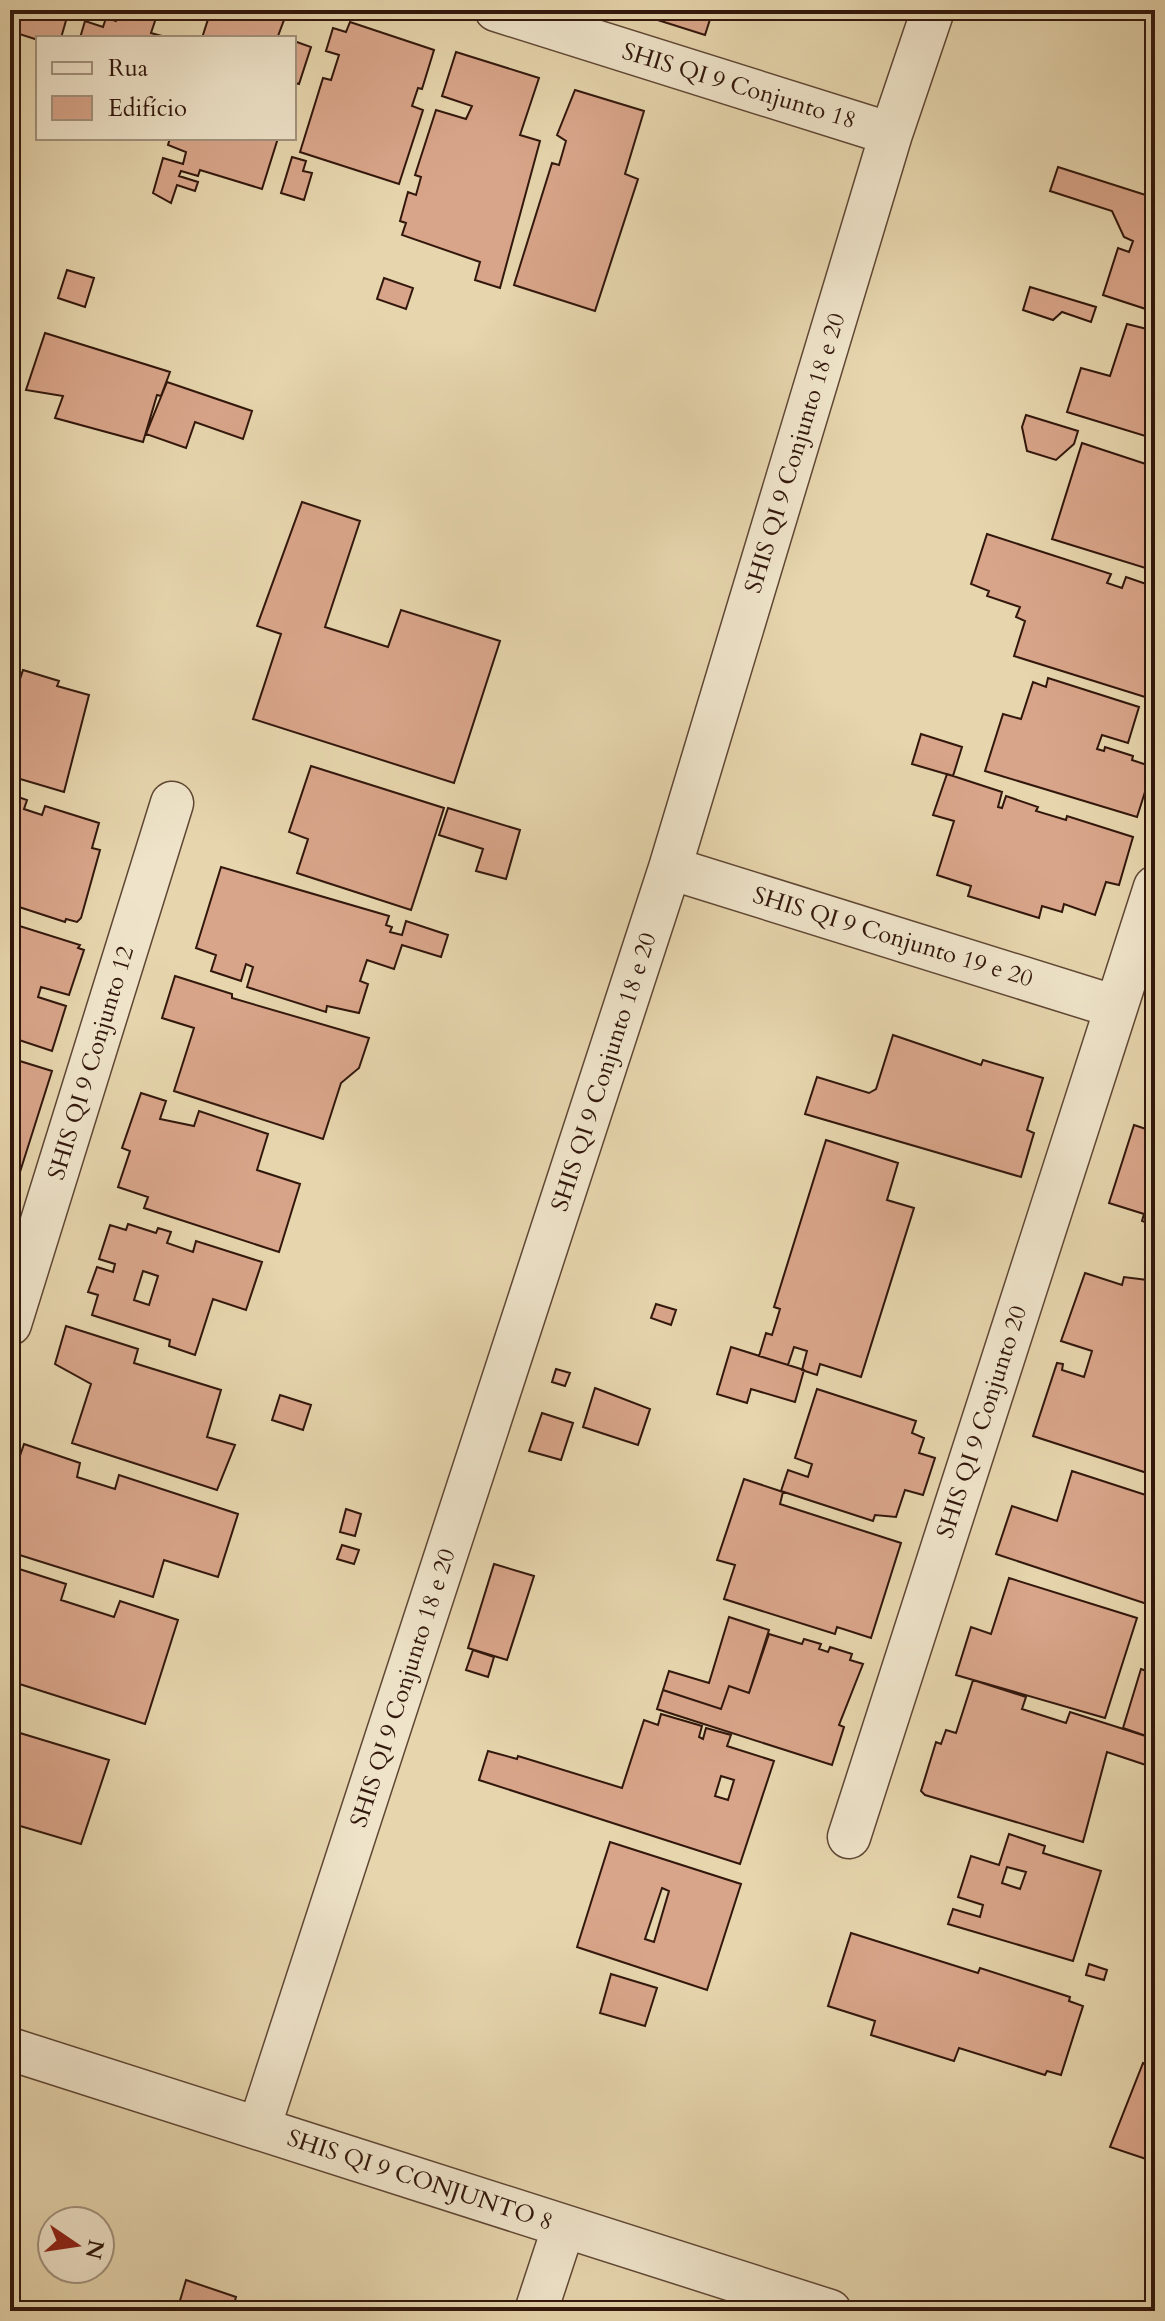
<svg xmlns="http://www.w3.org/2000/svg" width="1165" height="2321" font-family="Cardo,serif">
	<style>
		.building { fill: #d9a58a; stroke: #32170c; stroke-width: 2; fill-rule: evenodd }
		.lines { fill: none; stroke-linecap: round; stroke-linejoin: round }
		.minor-casing { stroke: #5f4634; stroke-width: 45 }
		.minor { stroke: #efe4ca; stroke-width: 42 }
		.labels { text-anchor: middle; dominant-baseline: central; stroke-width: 6; stroke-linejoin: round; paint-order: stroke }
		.street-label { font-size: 24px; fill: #32170c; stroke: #efe4ca }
	</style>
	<rect width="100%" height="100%" fill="#e6d5ad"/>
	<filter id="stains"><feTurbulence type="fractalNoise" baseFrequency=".0025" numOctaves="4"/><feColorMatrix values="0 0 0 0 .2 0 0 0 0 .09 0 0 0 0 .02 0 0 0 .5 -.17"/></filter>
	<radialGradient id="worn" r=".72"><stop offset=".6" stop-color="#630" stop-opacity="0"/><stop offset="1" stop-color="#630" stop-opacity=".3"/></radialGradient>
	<!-- building -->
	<path class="building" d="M10 10H69L61 38 38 40 10 31Z
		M120 10H140L139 13 156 18 151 33 169 38H80L85 21 103 27 106 18 116 21Z
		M211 10H265L264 13 284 20 278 36 283 38H202Z
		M626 10H713L705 35Z
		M350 22 434 50 422 89 418 88 412 106 423 110 399 184 300 152 323 78 331 80 339 55 326 51 333 28 346 32Z
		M294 41 311 47 299 84 295 83 294 87Z
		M456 52 539 78 520 135 540 141 500 288 475 280 480 262 402 235 406 223 400 221 408 192 416 195 421 177 415 175 436 110 466 119 472 106 442 96Z
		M575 90 644 111 625 174 638 179 595 311 514 285 552 163 559 165 566 141 557 135Z
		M170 138H278L262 189 200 170 198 176 181 171 179 176 198 182 195 191 177 185 171 203 153 193 163 158 183 164 186 152 168 145Z
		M292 157 306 161 303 171 312 173 304 200 281 193Z
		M1058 167 1155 198V312L1103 295 1118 248 1129 252 1133 241 1124 237 1112 211 1050 191Z
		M67 270 94 278 85 307 58 298Z
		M384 278 413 288 406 309 377 299Z
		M1030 287 1096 307 1091 322 1062 312 1053 320 1023 310Z
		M1127 324 1155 331V439L1067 412 1081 368 1110 376Z
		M45 333 170 372 161 396 157 395 143 442 55 418 63 396 26 390Z
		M167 382 252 411 243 439 195 422 186 448 146 434Z
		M1026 415 1078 431 1074 444 1056 460 1027 451 1022 427Z
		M1082 443 1155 467V571L1052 539Z
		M302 502 360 521 325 627 388 647 401 610 500 641 454 783 253 719 281 634 257 626Z
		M987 534 1111 574 1107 583 1122 588 1126 577 1155 587V687L1149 685 1145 697 1014 656 1025 621 1016 617 1020 607 987 596 989 591 971 584Z
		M23 670 59 681 57 686 89 695 64 792 10 776V676L20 679Z
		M1048 678 1139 707 1128 743 1102 735 1097 749 1104 751 1105 747 1133 756 1132 760 1153 767 1137 817 985 771 1003 714 1021 719 1033 682 1046 687Z
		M921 734 962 747 953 776 912 764Z
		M311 766 444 808 411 910 297 873 308 839 289 832Z
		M947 774 1002 792 998 807 1002 808 1006 796 1038 807 1036 811 1066 820 1067 816 1133 837 1119 885 1106 882 1095 915 1064 904 1062 912 1042 906 1039 918 968 896 971 886 937 875 954 821 933 815Z
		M10 794 27 800 24 809 42 815 45 806 99 823 92 848 100 850 81 918 77 922 66 919 65 922 10 904 13 893 10 892Z
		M448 808 520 830 506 879 476 871 483 849 439 835Z
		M221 867 389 916 386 925 392 927 390 932 402 935 406 921 448 935 441 957 402 945 394 969 367 960 360 981 368 984 359 1013 327 1006 326 1012 247 987 253 967 246 964 241 981 211 971 216 955 196 948Z
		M10 923 80 945 78 948 84 950 69 995 41 987 38 997 66 1006 52 1051 10 1037Z
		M175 976 232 994V998L369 1038 359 1068 341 1083 323 1139 174 1091 194 1028 162 1018Z
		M893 1035 981 1065 983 1060 1043 1078 1027 1130 1034 1133 1021 1177 805 1114 817 1077 869 1093 876 1089Z
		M10 1058 52 1071 20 1172 10 1168Z
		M141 1093 166 1101 160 1119 194 1126 199 1111 268 1134 257 1170 300 1184 279 1252 144 1208 148 1197 118 1187 130 1151 122 1148Z
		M1134 1125 1155 1132V1226L1142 1221 1144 1214 1109 1203Z
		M826 1140 898 1163 887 1200 914 1208 861 1377 820 1364 817 1375 802 1370 807 1351 794 1347 788 1365 759 1356 766 1333 772 1335 780 1309 774 1307Z
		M128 1224 156 1233 158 1228 171 1232 167 1243 193 1252 196 1241 262 1262 246 1310 213 1299 195 1355 169 1346 170 1340 92 1315 98 1295 88 1292 97 1267 113 1272 115 1264 99 1259 110 1225 126 1230ZM143 1271 158 1276 149 1305 134 1300Z
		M1085 1273 1122 1285 1124 1277 1155 1281V1479L1146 1477 1147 1473 1033 1436 1057 1363 1063 1364 1062 1370 1084 1377 1092 1351 1061 1341Z
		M656 1304 676 1310 671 1325 651 1318Z
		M66 1326 138 1349 134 1363 221 1390 207 1437 235 1445 217 1490 72 1443 91 1384 55 1364Z
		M731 1347 804 1370 795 1402 751 1389 747 1403 717 1394Z
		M556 1369 570 1373 565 1386 552 1382Z
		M595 1388 650 1409 638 1445 583 1427Z
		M817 1389 916 1421 912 1433 924 1438 919 1453 935 1458 923 1495 905 1490 896 1517 875 1515 873 1521 781 1491 788 1470 808 1477 812 1464 795 1458Z
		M280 1395 311 1405 303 1430 272 1420Z
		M542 1413 573 1423 561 1460 529 1451Z
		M24 1444 80 1463 77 1477 115 1489 119 1475 238 1514 218 1577 164 1560 153 1597 10 1552V1485Z
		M1072 1471 1155 1498V1581L1147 1604 996 1554 1012 1506 1057 1521Z
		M744 1479 783 1492 780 1504 901 1543 871 1638 837 1627 835 1634 724 1599 735 1565 717 1560Z
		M346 1509 361 1514 355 1536 340 1532Z
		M342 1545 359 1550 354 1564 337 1559Z
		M494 1564 534 1576 507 1660 468 1648Z
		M13 1567 66 1584 61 1600 114 1617 120 1601 178 1620 145 1724 10 1681V1578Z
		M1009 1578 1137 1618 1105 1718 956 1675 971 1627 991 1634Z
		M729 1617 769 1630 749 1693 729 1686 721 1709 663 1690 669 1671 709 1683Z
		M769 1634 802 1644 804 1639 821 1644 819 1649 828 1652 830 1647 852 1654 850 1660 863 1664 839 1725 844 1727 832 1765 657 1709 663 1690 721 1709 729 1686 749 1693Z
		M473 1650 494 1657 488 1677 466 1670Z
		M1141 1669 1155 1674V1739L1123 1728Z
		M973 1680 1026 1697 1022 1709 1066 1723 1070 1712 1155 1739V1768L1107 1752 1083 1842 925 1795 921 1791 936 1742 941 1744 946 1730 956 1733Z
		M661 1714 702 1726 699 1737 703 1739 706 1728 731 1735 727 1746 774 1761 740 1864 479 1780 488 1751 517 1759 518 1756 622 1788 644 1720 658 1725ZM721 1776 734 1780 728 1800 715 1796Z
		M10 1730 109 1760 81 1844 10 1823Z
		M1009 1834 1045 1846 1043 1853 1101 1871 1073 1961 948 1924 953 1909 980 1917 983 1905 958 1897 971 1856 999 1865ZM1007 1867 1026 1872 1020 1889 1002 1883Z
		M610 1842 741 1884 707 1990 577 1947ZM662 1888 669 1891 654 1942 645 1939Z
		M851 1933 978 1973 980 1968 1070 1997 1069 2001 1083 2006 1061 2075 1047 2071 1045 2075 959 2048 954 2061 871 2035 875 2021 828 2006Z
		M1089 1964 1107 1970 1104 1980 1086 1975Z
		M611 1974 657 1988 645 2026 600 2013Z
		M1143 2063 1155 2068V2139L1146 2159 1110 2147Z
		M186 2280 236 2297 232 2311H177Z"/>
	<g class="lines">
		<defs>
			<path id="minor" d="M496 10 891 134
				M670 868 1116 1007
				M10 1324 172 803
				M849 1837 1155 887
				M10 2049 830 2311
				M259 2128 670 868 891 134 933 10
				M536 2311 564 2226"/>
		</defs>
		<!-- minor casing -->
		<use href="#minor" class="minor-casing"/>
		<!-- minor -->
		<use href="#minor" class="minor"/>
	</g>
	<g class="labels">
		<!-- street labels -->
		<g class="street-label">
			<text transform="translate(739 86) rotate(17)">SHIS QI 9 Conjunto 18</text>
			<text transform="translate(795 453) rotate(-73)">SHIS QI 9 Conjunto 18 e 20</text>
			<text transform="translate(893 937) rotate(17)">SHIS QI 9 Conjunto 19 e 20</text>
			<text transform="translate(91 1063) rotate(-73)">SHIS QI 9 Conjunto 12</text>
			<text transform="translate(604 1072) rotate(-72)">SHIS QI 9 Conjunto 18 e 20</text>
			<text transform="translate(982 1422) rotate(-72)">SHIS QI 9 Conjunto 20</text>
			<text transform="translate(403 1688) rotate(-72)">SHIS QI 9 Conjunto 18 e 20</text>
			<text transform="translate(420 2180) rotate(18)">SHIS QI 9 CONJUNTO 8</text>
		</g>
	</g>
	<!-- margin -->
	<rect width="1165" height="2321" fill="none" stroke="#e6d5ad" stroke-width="40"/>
	<rect x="12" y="12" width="1141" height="2297" fill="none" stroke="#32170c" stroke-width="4"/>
	<rect x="20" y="20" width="1125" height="2281" fill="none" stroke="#32170c" stroke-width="2"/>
	<!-- legend -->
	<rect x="36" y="36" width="260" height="104" fill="#efe4ca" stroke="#a3927e" stroke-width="2"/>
	<rect x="52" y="62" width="40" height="12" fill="#efe4ca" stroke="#a3927e" stroke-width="2"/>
	<text x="108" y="76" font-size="24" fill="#32170c">Rua</text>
	<rect x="52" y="96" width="40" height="24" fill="#d9a58a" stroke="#a3927e" stroke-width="2"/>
	<text x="108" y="116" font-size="24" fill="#32170c">Edifício</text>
	<!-- north arrow -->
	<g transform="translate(76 2245) rotate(103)"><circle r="38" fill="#efe4ca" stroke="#a3927e" stroke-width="2"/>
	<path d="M0-6L14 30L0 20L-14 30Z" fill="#8f2418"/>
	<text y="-12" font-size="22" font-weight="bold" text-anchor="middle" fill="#32170c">N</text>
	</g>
	<rect width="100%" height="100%" filter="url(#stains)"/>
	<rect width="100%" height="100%" fill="url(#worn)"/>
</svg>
